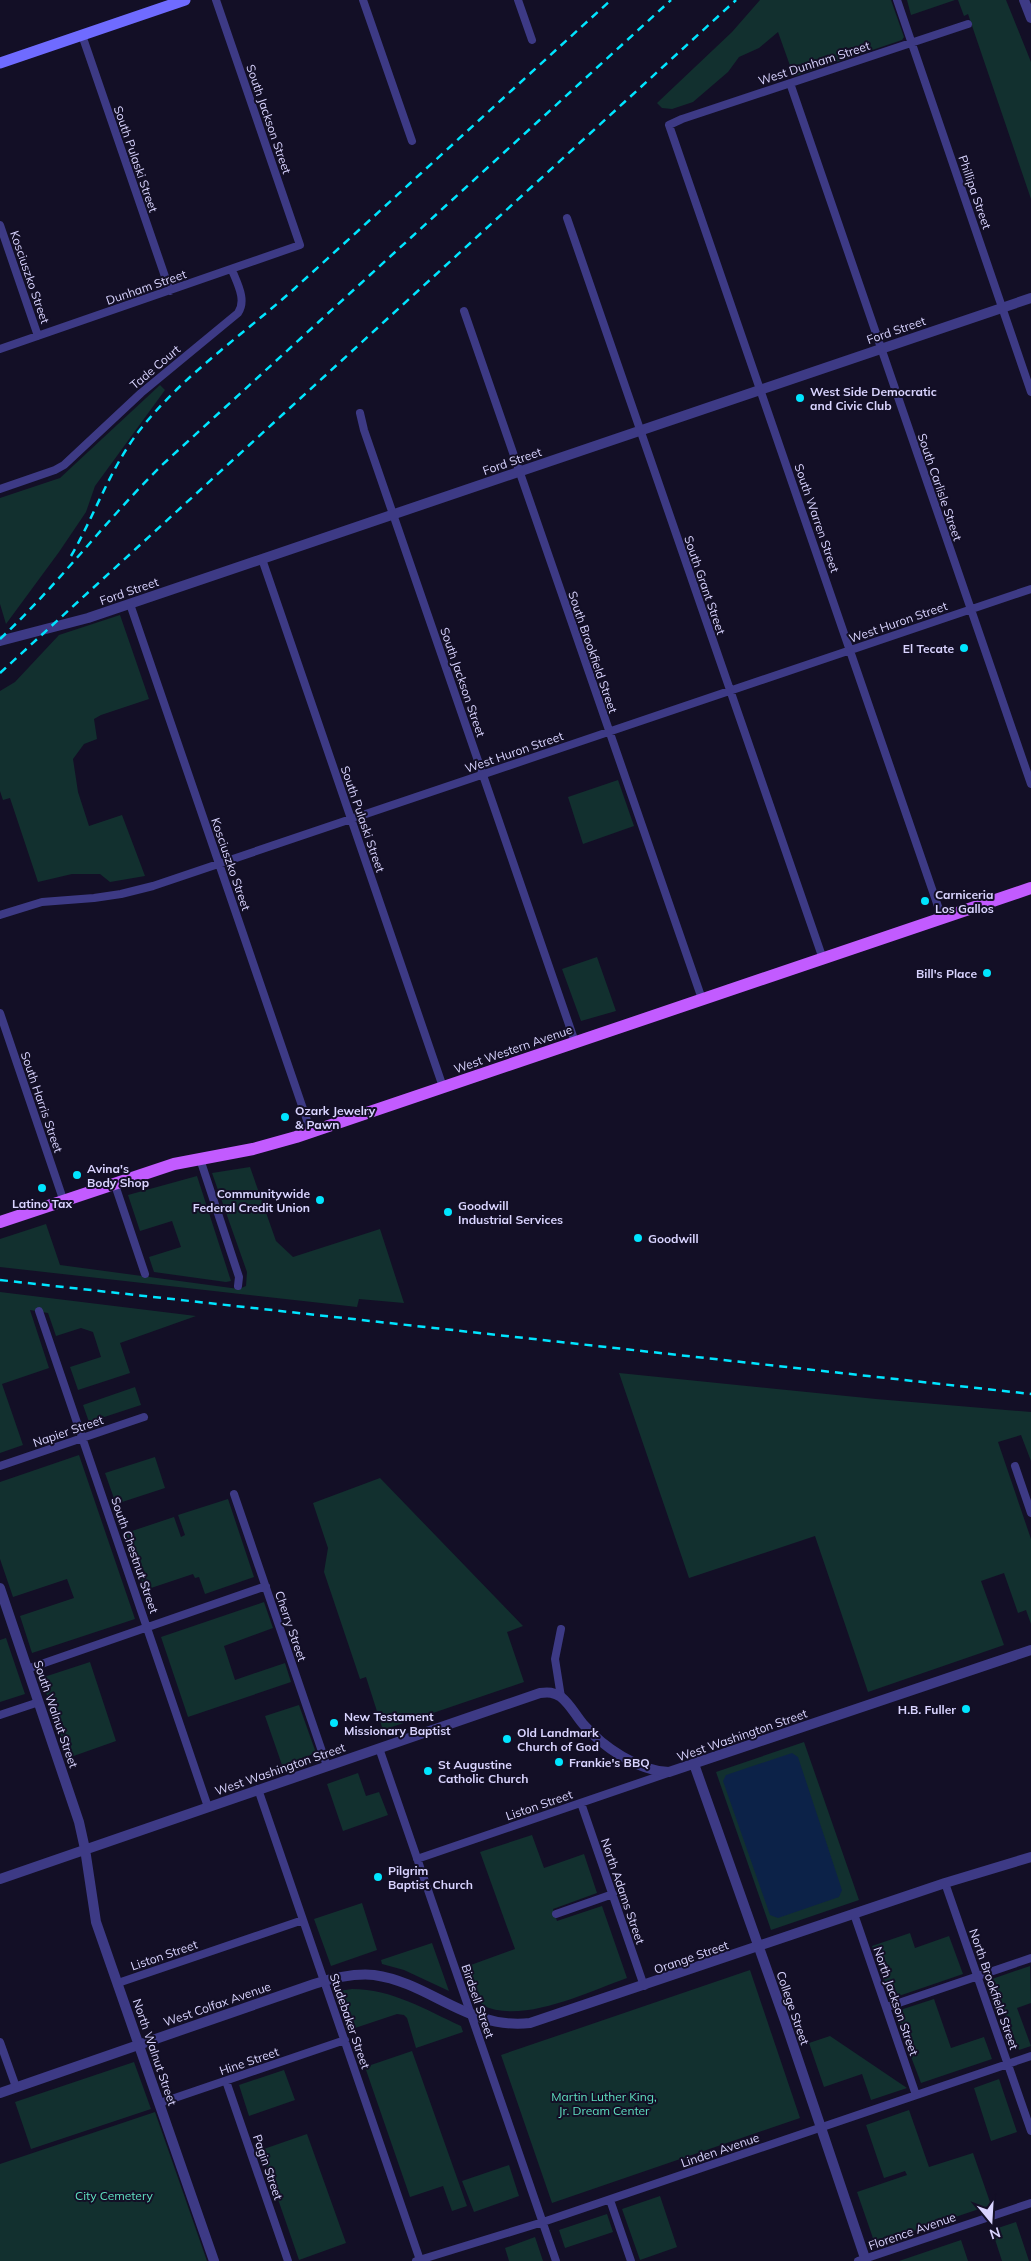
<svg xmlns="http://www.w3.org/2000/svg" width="1031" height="2261" font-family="Mulish,sans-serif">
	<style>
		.green { fill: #12302f }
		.water { fill: #0c2248 }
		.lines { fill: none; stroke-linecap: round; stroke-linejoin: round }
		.minor { stroke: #3d3a85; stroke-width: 8 }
		.tertiary { stroke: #3d3a85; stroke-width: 10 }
		.secondary { stroke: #6f6bff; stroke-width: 11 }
		.primary { stroke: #c25bff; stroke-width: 12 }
		.rail { stroke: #00e5ff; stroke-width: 2.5; stroke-dasharray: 8 6; stroke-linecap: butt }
		.poi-dot { fill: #00e5ff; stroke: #130f26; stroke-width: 2 }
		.labels { text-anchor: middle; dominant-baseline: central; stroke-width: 4; stroke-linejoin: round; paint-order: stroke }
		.street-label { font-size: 12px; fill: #d9d4ff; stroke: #130f26 }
		.poi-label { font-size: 12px; font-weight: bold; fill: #d9d4ff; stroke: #130f26; text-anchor: start }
		.park-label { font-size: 12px; fill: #5fe0c0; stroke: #130f26 }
	</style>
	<rect width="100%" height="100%" fill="#130f26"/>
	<!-- green -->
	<path class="green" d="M760 0H891L904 37 902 40 795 76 793 74 778 32 759 48 739 57 728 72 693 102 672 109 662 108 657 103 732 32Z
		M907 0H955L911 15Z
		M958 0H1006L1031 62V199L968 14 964 16Z
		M160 385 165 390 95 486 86 512 59 552 6 624 0 604V498L60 478Z
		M120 615 149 699 101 715 94 719 97 739 84 744 73 759 78 792 89 826 122 815 145 876 110 882 100 874H72L38 882 10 798 3 800 0 791V691L15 682 59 635Z
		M618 780 634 826 583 844 568 797Z
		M597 957 616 1011 581 1021 562 969Z
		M250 1167 276 1241 293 1257 380 1229 404 1303 359 1299 357 1307 0 1267V1239L46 1224 60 1265 239 1289 246 1286 247 1272 212 1173Z
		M197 1176 231 1281 226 1282 154 1272 149 1257 181 1247 172 1221 140 1231 128 1195Z
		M0 1292 196 1316 120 1343 130 1373 78 1390 70 1367 101 1357 93 1332 81 1328 56 1336 48 1313 30 1310 49 1368 2 1384 23 1445 0 1453Z
		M619 1373 876 1399 1031 1412V1461L1021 1435 998 1442 1031 1539V1624L1026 1610 1018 1613 1004 1573 981 1581 1004 1645 868 1692 815 1536 689 1578Z
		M135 1387 141 1405 89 1422 83 1405Z
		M79 1455 135 1619 32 1653 20 1616 74 1598 67 1579 13 1597 0 1559V1482Z
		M155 1457 165 1488 116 1504 105 1473Z
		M380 1478 523 1626 507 1632 524 1682 383 1730 366 1677 360 1679 324 1572 328 1548 313 1503Z
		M228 1499 254 1577 205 1594 199 1577 195 1578 193 1574 145 1590 126 1533 174 1517 181 1537 185 1535 178 1515Z
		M264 1602 273 1628 224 1646 235 1680 285 1663 291 1682 188 1717 161 1637Z
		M6 1638 25 1694 0 1702V1640Z
		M90 1662 116 1741 68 1758 41 1678Z
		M299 1705 316 1753 282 1765 265 1716Z
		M804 1742 859 1900 771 1930 716 1772Z
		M358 1773 366 1796 379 1792 388 1815 343 1831 327 1784Z
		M532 1835 544 1868 584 1854 597 1893 553 1909 557 1921 602 1906 627 1978C588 1992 521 2025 482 2005L468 1966 515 1949 480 1852Z
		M362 1903 377 1950 331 1966 314 1919Z
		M910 1933 915 1948 949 1936 963 1974 890 1999 872 1946Z
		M432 1943 449 1991 404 1970 382 1964 381 1960Z
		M1030 1966 1031 2003 1017 2008 1031 2046 1019 2050 992 1979Z
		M750 1970 800 2118 552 2203 501 2055Z
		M352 1989C392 1989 426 2010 461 2026L463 2032 416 2048 407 2018 404 2015 397 2014 352 2029 339 1991Z
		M934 1999 951 2048 984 2037 992 2059 921 2083 894 2012Z
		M830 2036 907 2088 871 2100 862 2074 824 2087 809 2043Z
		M412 2051 467 2206 452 2211 443 2186 410 2197 365 2067Z
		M134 2062 151 2109 31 2149 15 2102Z
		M284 2070 295 2100 249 2116 239 2085Z
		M999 2079 1017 2132 991 2141 974 2088Z
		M909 2110 929 2167 973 2153 991 2205 875 2244 857 2192 907 2175 905 2171 884 2178 866 2125Z
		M155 2112 207 2261H0V2164Z
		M307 2134 346 2243 299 2260 261 2150Z
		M509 2165 519 2196 474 2212 462 2181Z
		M660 2196 677 2247 640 2260 622 2209Z
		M607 2214 613 2232 565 2248 559 2230Z
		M1016 2222 1029 2261H1002L992 2230Z
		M535 2237 543 2261H509L505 2248Z
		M961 2240 968 2261H899Z"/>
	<!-- water -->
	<path class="water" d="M792 1753 798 1757 842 1890 839 1897 778 1918 770 1915 723 1781 726 1775Z"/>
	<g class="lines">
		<!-- minor -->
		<path class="minor" d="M363 0 412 141
			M518 0 532 40
			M897 0 1031 392
			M82 35 170 291
			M790 83 1031 784
			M567 218 823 959
			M0 225 38 336
			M464 311 702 999
			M0 349 300 245 216 0
			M360 413 364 430 575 1042
			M0 489 55 470 64 465 141 393 238 313C247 300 237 283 232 270
			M262 559 443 1087
			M130 604 311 1132
			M0 915 42 902 94 898 121 894 153 886 1031 589
			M942 918 669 125 682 119 968 24
			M0 1013 63 1199
			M200 1159 239 1277 238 1286
			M114 1182 145 1274
			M39 1311 208 1807
			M0 1466 144 1417
			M1015 1466 1031 1513
			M234 1494 327 1766
			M27 1669 266 1586
			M561 1697 555 1659 561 1629
			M0 1715 39 1702
			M379 1748 556 2261
			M258 1789 420 2260
			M581 1803 644 1986
			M417 1859 668 1773
			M945 1883 1031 2131
			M556 1914 613 1894
			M854 1914 916 2095
			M118 1983 303 1920
			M887 2007 1031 1958
			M0 2042 16 2087
			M226 2081 288 2261
			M160 2103 345 2040
			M610 2200 631 2261
			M416 2261 543 2222 1031 2056
			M858 2261 1031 2203"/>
		<!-- tertiary -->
		<path class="tertiary" d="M1024 0 1031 18
			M0 641 88 618 1031 298
			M0 1588 79 1822 85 1849 96 1922 214 2261
			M694 1764 785 2021 866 2261
			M0 1879 540 1693C548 1692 554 1692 561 1697 570 1704 576 1716 583 1724 603 1747 638 1771 669 1772L1031 1650
			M0 2093 314 1984C333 1978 354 1973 374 1975 431 1983 467 2030 530 2023L945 1883 1031 1857"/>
		<!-- secondary -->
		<path class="secondary" d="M0 63 185 0"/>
		<!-- primary -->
		<path class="primary" d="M0 1222 174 1164 253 1149 296 1137 1031 888"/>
		<!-- rail -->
		<path class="rail" d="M71 556C96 513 111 465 143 426 186 373 244 334 294 289 400 193 505 96 611 0
			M0 639C58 585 105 521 162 465L671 0
			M0 673 736 0
			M0 1280 1031 1394"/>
	</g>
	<!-- markers -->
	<g class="poi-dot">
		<circle cx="800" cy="398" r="5"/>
		<circle cx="964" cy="648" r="5"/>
		<circle cx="925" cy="901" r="5"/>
		<circle cx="987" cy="973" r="5"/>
		<circle cx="285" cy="1117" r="5"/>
		<circle cx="77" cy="1175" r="5"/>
		<circle cx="42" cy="1188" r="5"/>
		<circle cx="320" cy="1200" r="5"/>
		<circle cx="448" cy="1212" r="5"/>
		<circle cx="638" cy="1238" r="5"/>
		<circle cx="966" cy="1709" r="5"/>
		<circle cx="334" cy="1723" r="5"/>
		<circle cx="507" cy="1739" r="5"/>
		<circle cx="559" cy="1762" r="5"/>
		<circle cx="428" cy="1771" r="5"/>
		<circle cx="378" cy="1877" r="5"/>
	</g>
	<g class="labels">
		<!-- street labels -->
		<g class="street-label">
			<text transform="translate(814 63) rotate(-18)">West Dunham Street</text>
			<text transform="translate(269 119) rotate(71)">South Jackson Street</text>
			<text transform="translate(136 159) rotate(71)">South Pulaski Street</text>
			<text transform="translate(975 192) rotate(71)">Phillipa Street</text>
			<text transform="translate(30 277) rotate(71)">Kosciuszko Street</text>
			<text transform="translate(146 287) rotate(-19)">Dunham Street</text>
			<text transform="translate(896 330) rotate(-19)">Ford Street</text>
			<text transform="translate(155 367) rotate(-40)">Tade Court</text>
			<text transform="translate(512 461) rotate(-19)">Ford Street</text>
			<text transform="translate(940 487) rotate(71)">South Carlisle Street</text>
			<text transform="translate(817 518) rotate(71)">South Warren Street</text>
			<text transform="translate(705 585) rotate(71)">South Grant Street</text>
			<text transform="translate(129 591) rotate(-19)">Ford Street</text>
			<text transform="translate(898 622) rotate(-19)">West Huron Street</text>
			<text transform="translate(593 652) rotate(71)">South Brookfield Street</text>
			<text transform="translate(463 682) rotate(71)">South Jackson Street</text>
			<text transform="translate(514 752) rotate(-19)">West Huron Street</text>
			<text transform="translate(363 819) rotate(71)">South Pulaski Street</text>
			<text transform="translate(231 864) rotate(71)">Kosciuszko Street</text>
			<text transform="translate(513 1049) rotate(-19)">West Western Avenue</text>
			<text transform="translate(42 1102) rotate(71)">South Harris Street</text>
			<text transform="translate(68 1431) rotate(-19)">Napier Street</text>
			<text transform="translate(135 1555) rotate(71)">South Chestnut Street</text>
			<text transform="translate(291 1626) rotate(71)">Cherry Street</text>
			<text transform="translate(56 1714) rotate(71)">South Walnut Street</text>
			<text transform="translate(742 1735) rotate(-19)">West Washington Street</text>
			<text transform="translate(280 1769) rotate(-19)">West Washington Street</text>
			<text transform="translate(539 1805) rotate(-19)">Liston Street</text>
			<text transform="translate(623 1891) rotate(71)">North Adams Street</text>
			<text transform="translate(164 1955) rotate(-19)">Liston Street</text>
			<text transform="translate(691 1957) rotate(-19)">Orange Street</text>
			<text transform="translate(994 1989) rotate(71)">North Brookfield Street</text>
			<text transform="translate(478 2001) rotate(71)">Birdsell Street</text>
			<text transform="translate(896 2001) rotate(71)">North Jackson Street</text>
			<text transform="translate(217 2004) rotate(-19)">West Colfax Avenue</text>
			<text transform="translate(793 2008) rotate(71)">College Street</text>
			<text transform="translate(350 2021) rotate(71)">Studebaker Street</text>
			<text transform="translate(155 2052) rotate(71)">North Walnut Street</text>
			<text transform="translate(249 2061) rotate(-19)">Hine Street</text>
			<text transform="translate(720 2150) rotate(-19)">Linden Avenue</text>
			<text transform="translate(268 2167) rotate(71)">Pagin Street</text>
			<text transform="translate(912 2231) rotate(-19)">Florence Avenue</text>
		</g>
		<!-- poi labels -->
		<g class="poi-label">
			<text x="810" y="391">West Side Democratic<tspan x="810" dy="14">and Civic Club</tspan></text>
			<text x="954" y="648" text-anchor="end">El Tecate</text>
			<text x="935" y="894">Carniceria<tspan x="935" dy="14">Los Gallos</tspan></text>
			<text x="977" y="973" text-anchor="end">Bill's Place</text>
			<text x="295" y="1110">Ozark Jewelry<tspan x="295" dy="14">&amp; Pawn</tspan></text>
			<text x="87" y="1168">Avina's<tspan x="87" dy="14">Body Shop</tspan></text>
			<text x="310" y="1193" text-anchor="end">Communitywide<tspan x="310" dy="14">Federal Credit Union</tspan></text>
			<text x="42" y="1203" text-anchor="middle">Latino Tax</text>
			<text x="458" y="1205">Goodwill<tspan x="458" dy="14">Industrial Services</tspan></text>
			<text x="648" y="1238">Goodwill</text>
			<text x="956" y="1709" text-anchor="end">H.B. Fuller</text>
			<text x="344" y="1716">New Testament<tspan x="344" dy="14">Missionary Baptist</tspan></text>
			<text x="517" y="1732">Old Landmark<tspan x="517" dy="14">Church of God</tspan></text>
			<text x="569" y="1762">Frankie's BBQ</text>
			<text x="438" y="1764">St Augustine<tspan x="438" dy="14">Catholic Church</tspan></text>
			<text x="388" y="1870">Pilgrim<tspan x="388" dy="14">Baptist Church</tspan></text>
		</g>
		<!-- park labels -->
		<g class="park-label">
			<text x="604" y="2096">Martin Luther King,<tspan x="604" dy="14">Jr. Dream Center</tspan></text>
			<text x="114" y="2195">City Cemetery</text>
		</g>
	</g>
	<!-- north arrow -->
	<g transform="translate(991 2221) rotate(162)" stroke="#130f26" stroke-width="4" paint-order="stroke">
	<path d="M0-4L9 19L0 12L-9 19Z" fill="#d9d4ff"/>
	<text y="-8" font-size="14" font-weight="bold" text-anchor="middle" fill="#d9d4ff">N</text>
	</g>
</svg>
